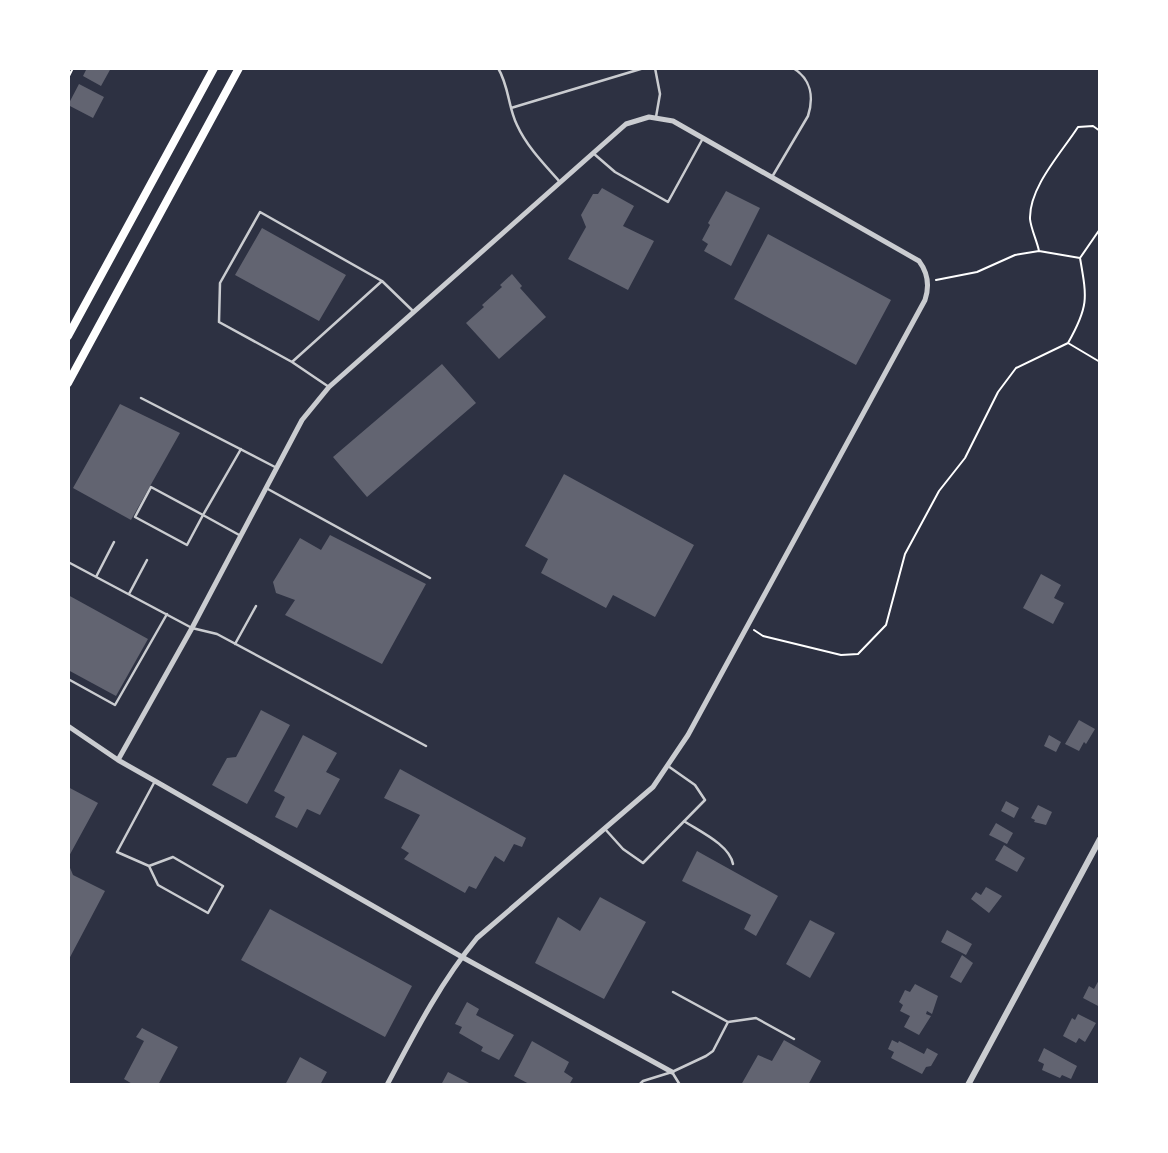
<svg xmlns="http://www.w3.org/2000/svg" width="1168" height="1153" font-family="'Source Sans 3',sans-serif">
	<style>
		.building { fill: #626471 }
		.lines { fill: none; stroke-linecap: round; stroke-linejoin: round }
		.path { stroke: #fff; stroke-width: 2 }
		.service { stroke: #caccd0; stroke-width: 2.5 }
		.minor { stroke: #caccd0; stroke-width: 5 }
		.tertiary { stroke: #caccd0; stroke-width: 6 }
		.trunk { stroke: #fff; stroke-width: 8 }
	</style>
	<rect width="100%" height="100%" fill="#2d3142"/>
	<!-- building -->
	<path class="building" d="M87 68H111L101 86 83 76Z
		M79 84 104 97 93 118 68 105Z
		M602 188 634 206 623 226 654 241 628 290 568 259 586 227 581 215 593 194H598Z
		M726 191 760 208 731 266 704 251 708 244 702 240 710 225 708 223Z
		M262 228 346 275 319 321 235 275Z
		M768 234 891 300 856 365 734 299Z
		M512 274 522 286 520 288 546 317 499 359 466 323 484 307 482 305 502 287 500 285Z
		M442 364 476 403 367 497 333 457Z
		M120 404 180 433 131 520 73 488Z
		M564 474 694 545 655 617 613 595 606 608 541 573 548 559 525 546Z
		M330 535 426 584 382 664 285 615 295 600 276 593 273 582 300 538 321 550Z
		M1041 574 1061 585 1054 598 1064 603 1053 624 1023 608Z
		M68 595 148 639 116 696 68 670Z
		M261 710 290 725 247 804 212 785 227 758 236 757Z
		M1079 720 1095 729 1086 744 1084 742 1079 751 1065 744Z
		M303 735 337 753 326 772 340 779 320 815 307 809 297 828 275 817 285 797 274 791Z
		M1049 735 1061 742 1056 752 1044 746Z
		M400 769 526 838 522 847 514 844 504 862 495 856 476 889 469 886 465 893 404 859 409 853 401 848 420 815 384 798Z
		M68 787 98 803 68 858Z
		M1006 801 1019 808 1014 818 1001 811Z
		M1038 805 1052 812 1046 825 1034 822 1035 820 1031 818Z
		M996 823 1013 833 1007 844 989 835Z
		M1004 845 1025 858 1017 872 995 860Z
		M697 851 778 896 756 936 744 929 751 915 682 881Z
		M68 863 73 875 105 891 68 961Z
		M986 887 1002 896 989 913 971 899 976 892 981 895Z
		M600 897 646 922 604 999 535 963 558 917 580 931Z
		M270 909 412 986 385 1037 241 960Z
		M810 920 835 933 810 978 786 964Z
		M947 930 972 944 966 955 941 942Z
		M962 955 973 963 961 983 950 977Z
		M1100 978V1007L1083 998 1089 986 1094 989Z
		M915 984 938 996 932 1014 927 1011 926 1014 931 1016 919 1035 904 1027 910 1016 900 1011 903 1005 899 1002 905 990 910 992Z
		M467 1002 479 1009 476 1015 514 1035 499 1060 481 1051 483 1047 459 1033 462 1027 455 1024Z
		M1078 1014 1096 1023 1085 1042 1079 1038 1076 1043 1063 1036 1072 1018 1075 1020Z
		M142 1028 178 1047 158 1085H134L124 1079 144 1041 136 1037Z
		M784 1040 821 1061 808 1085H741L758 1055 772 1061Z
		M892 1040 898 1043 899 1041 924 1054 927 1048 938 1054 931 1066 926 1067 922 1074 891 1058 894 1052 888 1049Z
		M532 1041 569 1062 564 1072 573 1078 569 1085H531L514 1076Z
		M1044 1048 1077 1066 1071 1079 1062 1075 1060 1078 1042 1070 1044 1064 1038 1061Z
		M300 1057 327 1072 320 1085H285Z
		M448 1072 473 1085H441Z"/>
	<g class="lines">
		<!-- path -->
		<path class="path" d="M68 78 73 68
			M1039 251C1037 241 1031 229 1030 219 1029 187 1062 152 1078 127L1093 126 1100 131
			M936 280 977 272 1015 255 1039 251 1080 258
			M1068 343C1089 306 1087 298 1080 258L1100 229
			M754 630 763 636 841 655 858 654 886 625 905 554 939 491 965 458 998 392 1016 368 1068 343 1100 362"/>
		<!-- service -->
		<path class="service" d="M498 68C509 86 508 107 517 125 527 147 545 165 560 182
			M655 68 660 94 656 117
			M511 108 644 68
			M593 153 615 172 668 202 702 140
			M772 177 808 116C814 97 811 79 793 68
			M292 362 382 281
			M329 387 292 362 219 322 220 283 260 212 382 281 414 312
			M141 398 275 467
			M241 449 203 515 241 536
			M151 487 203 515 187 545 135 517Z
			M266 488 430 578
			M68 562 192 628 217 634 426 746
			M96 577 114 542
			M129 594 147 560
			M235 644 256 606
			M68 679 115 705 167 614
			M684 821C699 831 730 845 733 864
			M605 829 623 849 643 863 705 800 695 785 668 766
			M149 866 173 857 223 886 208 913 158 885 149 866 117 852 155 781
			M728 1022 756 1018 794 1039
			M672 1072 680 1085
			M639 1085 643 1081 672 1072 706 1056 713 1051 728 1022 673 992"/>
		<!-- minor -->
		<path class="minor" d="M68 726 118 760 155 781 462 957 672 1072
			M118 760 192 628 302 420 329 387 626 124 649 117 673 121 919 261C928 273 930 285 925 300L688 735 653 787 477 938C440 983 414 1034 387 1085"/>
		<!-- tertiary -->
		<path class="tertiary" d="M968 1085 1100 839"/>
		<!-- trunk -->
		<path class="trunk" d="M68 336 214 68
			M68 383 239 68"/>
	</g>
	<!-- border -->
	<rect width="1168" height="1153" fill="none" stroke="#ffffff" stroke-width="140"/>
</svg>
